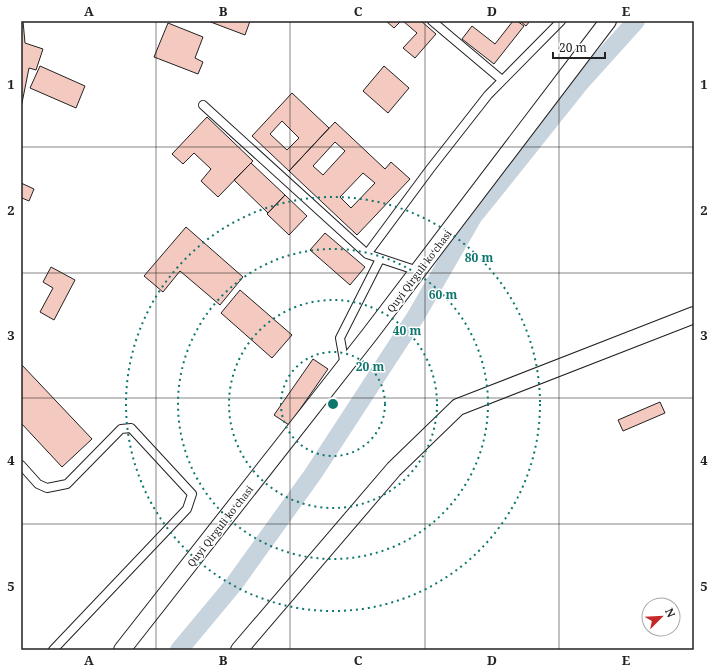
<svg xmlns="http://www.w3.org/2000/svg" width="715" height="671" font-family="'Noto Serif',serif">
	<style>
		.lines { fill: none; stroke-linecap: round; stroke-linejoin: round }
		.canal { stroke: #c7d3dd; stroke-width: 18 }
		.building { fill: #f3c9c0; stroke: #222; fill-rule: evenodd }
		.lane-casing { stroke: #222; stroke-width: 10 }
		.street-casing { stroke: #222; stroke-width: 18 }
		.lane { stroke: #fff; stroke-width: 8 }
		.street { stroke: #fff; stroke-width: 16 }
		.grid { fill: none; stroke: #222; stroke-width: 1; stroke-opacity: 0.55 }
		.ring { fill: none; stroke: #0f766e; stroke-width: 2; stroke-dasharray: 2 4 }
		.labels { text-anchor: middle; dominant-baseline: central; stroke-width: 3; stroke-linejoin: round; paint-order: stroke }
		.street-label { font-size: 10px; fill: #222; stroke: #fff }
		.centre { fill: #0f766e; stroke: #fff; stroke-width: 2 }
		.ring-label { font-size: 12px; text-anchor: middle; font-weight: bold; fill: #0f766e; stroke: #fff; stroke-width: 3; stroke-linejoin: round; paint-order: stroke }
		.neatline { fill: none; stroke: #222; stroke-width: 1.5 }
		.grid-label { font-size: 13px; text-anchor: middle; font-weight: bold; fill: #222 }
	</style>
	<rect width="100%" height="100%" fill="#fff"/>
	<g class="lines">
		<!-- canal -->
		<path class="canal" d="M179 650 234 584 313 474 416 316 473 217 581 82 636 21"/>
	</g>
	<!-- building -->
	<path class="building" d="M21 21H23L25 43 43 49 36 70 29 68 21 108Z
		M208 21H250L245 35Z
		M386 21H401L394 28Z
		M403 21H421L436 34 415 58 403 48 417 33Z
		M513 21H517L524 26 494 64 462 39 472 26 495 44Z
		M520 21H530L526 26Z
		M168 23 203 37 195 58 203 62 198 74 154 57Z
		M40 66 85 86 76 108 30 88Z
		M384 66 409 88 388 113 363 91Z
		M292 93 329 128 289 171 252 136ZM282 121 299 138 287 150 270 134Z
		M207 117 253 161 218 197 201 181 211 169 194 153 183 164 172 154Z
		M335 122 385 169 391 162 410 179 357 235 289 171ZM335 142 345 151 323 175 313 166ZM363 173 375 183 351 208 340 197Z
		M251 163 285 195 268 213 234 180Z
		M21 183 34 189 29 201 22 198 21 200Z
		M285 195 307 216 289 235 267 214Z
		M186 227 243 277 220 305 180 271 163 292 144 276Z
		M325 233 365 267 350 285 310 250Z
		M51 267 75 280 54 320 40 312 53 288 43 282Z
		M240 290 292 335 272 358 221 313Z
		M313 359 328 369 289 425 274 415Z
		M21 364 92 439 62 467 21 423Z
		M660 402 665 413 623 431 618 420Z"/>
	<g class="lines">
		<defs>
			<path id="lane" d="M432 21 502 80
				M203 105 367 254 418 271
				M367 254 430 169 488 95 561 21
				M345 366 340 338 380 259
				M21 465 38 484 47 488 67 484 121 429 131 428 192 494 187 509 53 650"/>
			<path id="street" d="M122 650 370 334 608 21
				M239 650 394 469 458 407 694 315"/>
		</defs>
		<!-- lane casing -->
		<use href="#lane" class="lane-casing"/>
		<!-- street casing -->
		<use href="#street" class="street-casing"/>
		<!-- lane -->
		<use href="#lane" class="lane"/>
		<!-- street -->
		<use href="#street" class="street"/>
	</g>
	<!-- grid -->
	<path class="grid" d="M156 21V650M290 21V650M425 21V650M559 21V650M21 147H694M21 273H694M21 398H694M21 524H694"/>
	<!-- distance rings -->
	<g class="ring">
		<circle cx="333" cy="404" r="52"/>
		<circle cx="333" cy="404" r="104"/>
		<circle cx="333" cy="404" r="155"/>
		<circle cx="333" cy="404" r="207"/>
	</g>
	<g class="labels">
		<!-- street labels -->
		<g class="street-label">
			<text transform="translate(419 271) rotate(-53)">Quyi Qirguli koʻchasi</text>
			<text transform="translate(220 526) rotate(-52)">Quyi Qirguli koʻchasi</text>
		</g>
	</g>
	<circle cx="333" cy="404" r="6" class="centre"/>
	<g class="ring-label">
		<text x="479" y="262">80 m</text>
		<text x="443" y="299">60 m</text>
		<text x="407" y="335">40 m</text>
		<text x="370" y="371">20 m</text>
	</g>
	<!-- border -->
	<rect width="715" height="671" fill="none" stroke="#ffffff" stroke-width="44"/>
	<!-- north arrow -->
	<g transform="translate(661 617) rotate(66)"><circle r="19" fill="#ffffff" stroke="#a7a7a7"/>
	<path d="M0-3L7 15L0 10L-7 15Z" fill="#c62828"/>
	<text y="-6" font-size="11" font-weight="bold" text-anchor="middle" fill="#222222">N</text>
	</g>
	<!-- scale -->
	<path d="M553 52v6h52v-6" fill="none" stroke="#222222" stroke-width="2"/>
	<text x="559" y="52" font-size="12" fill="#222222" stroke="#ffffff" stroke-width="3" paint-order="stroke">20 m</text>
	<rect x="22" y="22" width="671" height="627" class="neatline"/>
	<g class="grid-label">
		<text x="89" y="16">A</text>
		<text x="223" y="16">B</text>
		<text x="358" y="16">C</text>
		<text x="492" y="16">D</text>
		<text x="626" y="16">E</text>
		<text x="11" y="89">1</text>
		<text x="704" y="89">1</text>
		<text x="11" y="215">2</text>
		<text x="704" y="215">2</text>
		<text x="11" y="340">3</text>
		<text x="704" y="340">3</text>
		<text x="11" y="465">4</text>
		<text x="704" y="465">4</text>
		<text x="11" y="591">5</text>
		<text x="704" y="591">5</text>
		<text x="89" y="665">A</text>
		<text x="223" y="665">B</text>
		<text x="358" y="665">C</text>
		<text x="492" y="665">D</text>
		<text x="626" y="665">E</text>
	</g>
</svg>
